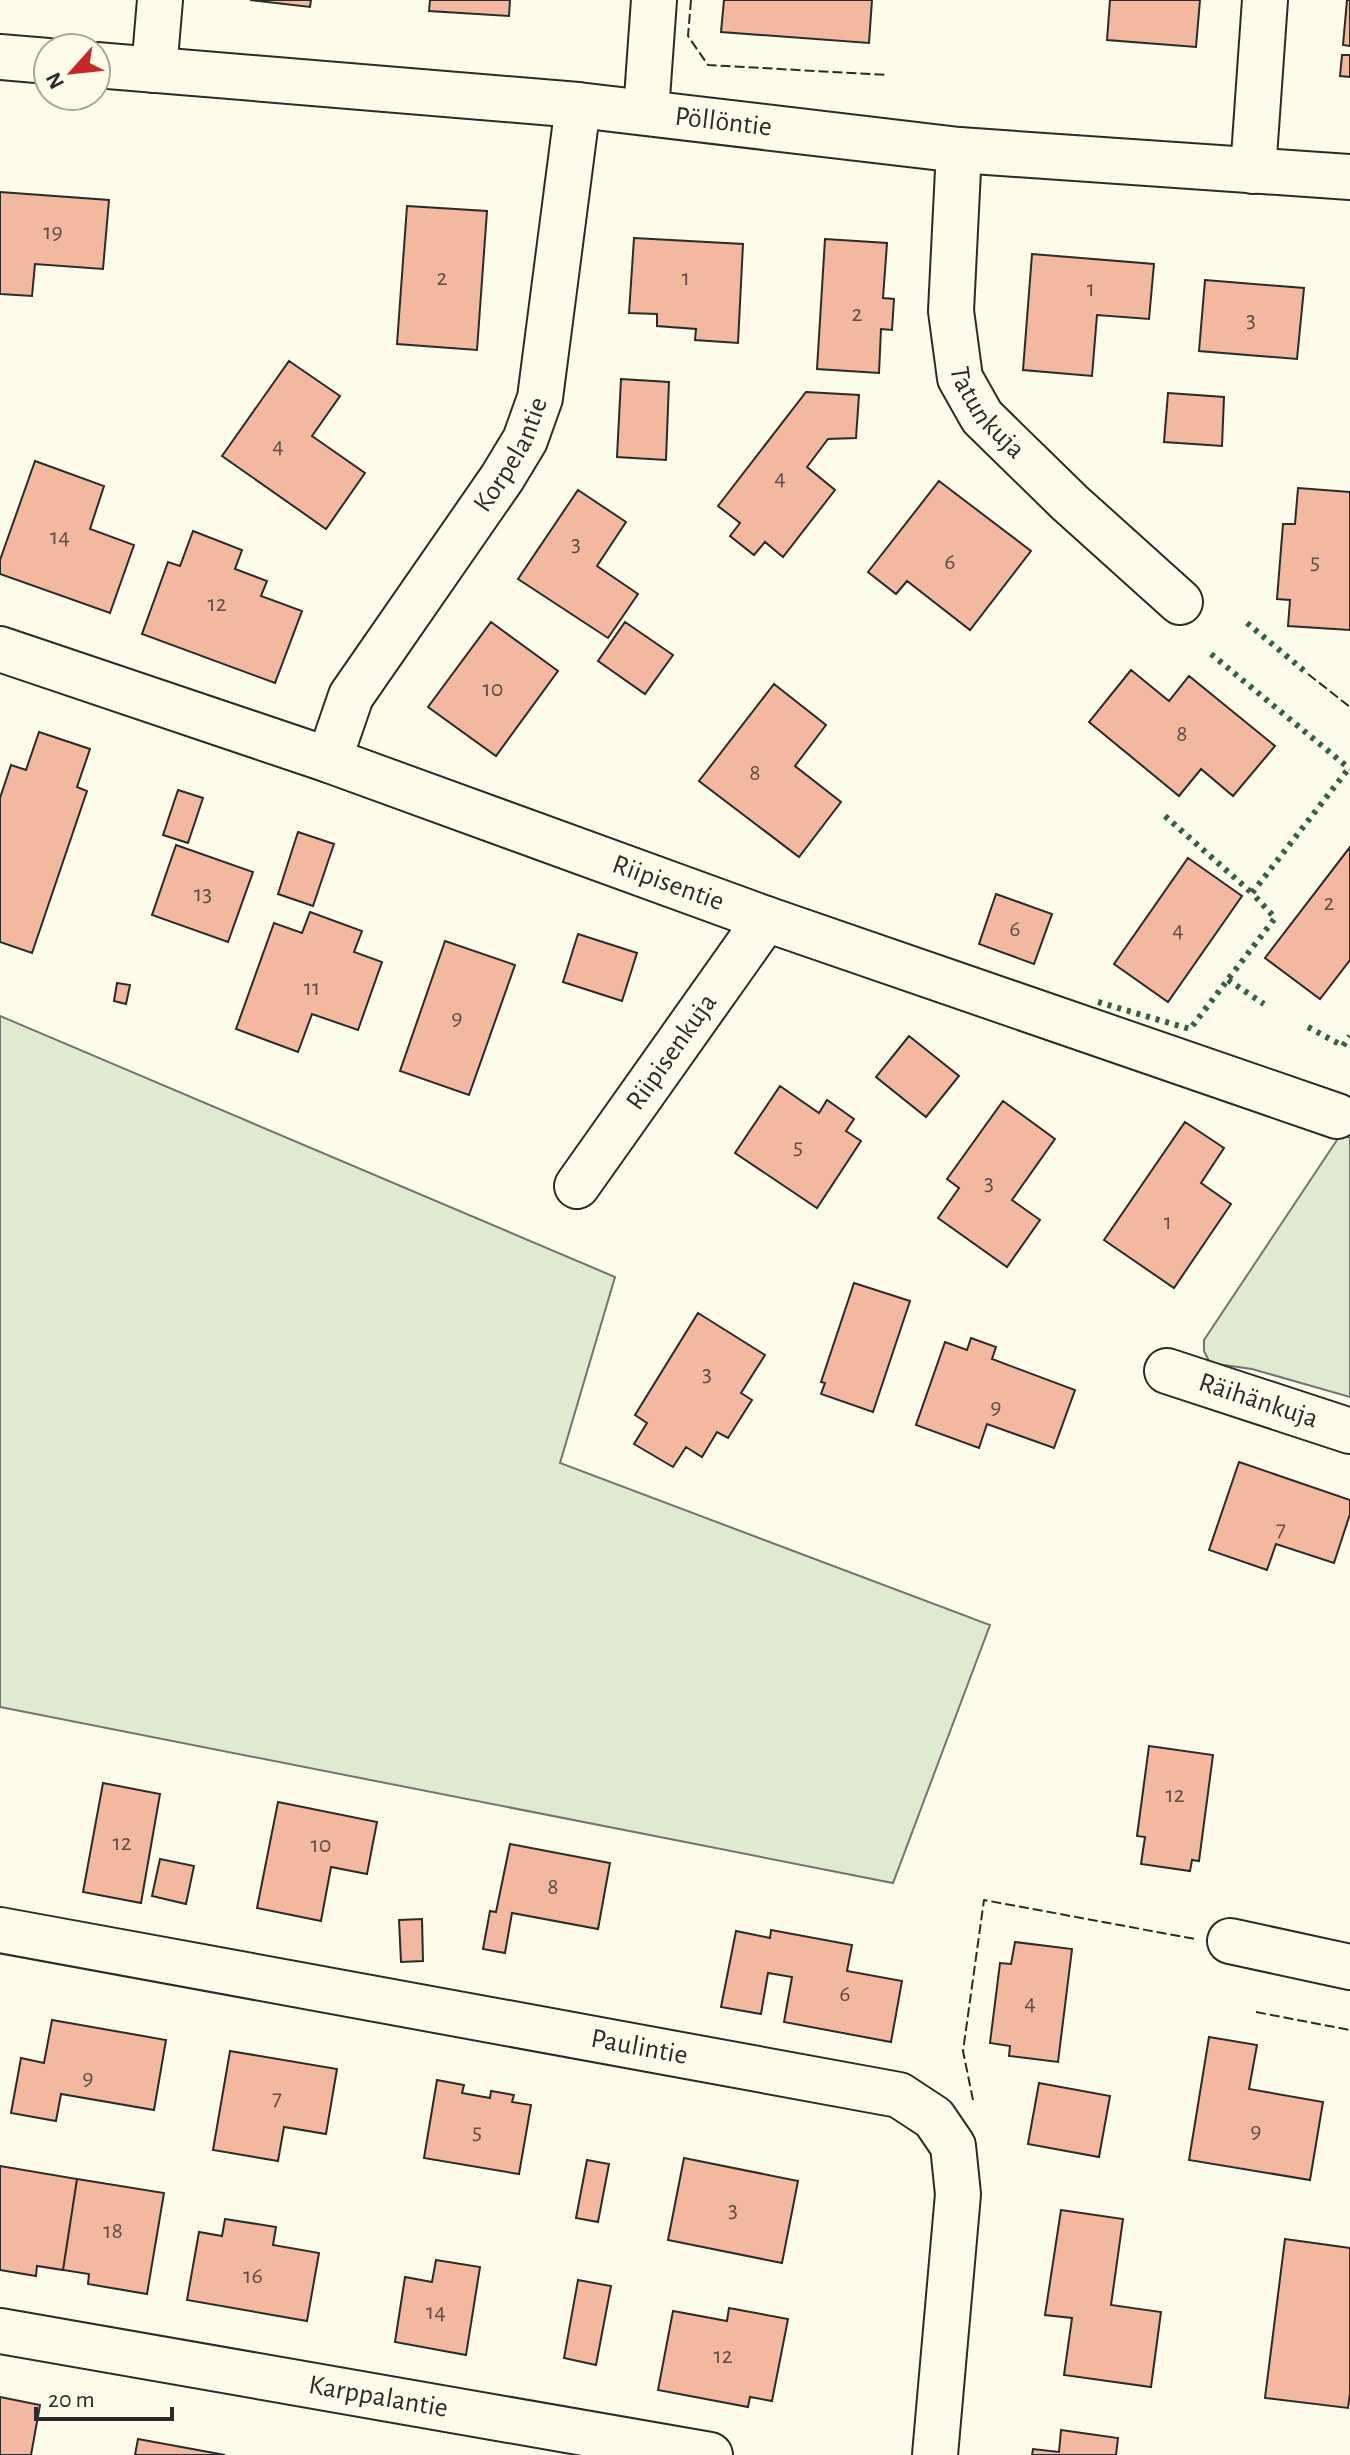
<svg xmlns="http://www.w3.org/2000/svg" width="1350" height="2455" font-family="'Alegreya Sans',sans-serif">
	<style>
		.green { fill: #deebd1; stroke: #74746e; stroke-width: 2 }
		.building { fill: #f2b8a0; stroke: #2b2b2b; stroke-width: 2 }
		.lines { fill: none; stroke-linecap: round; stroke-linejoin: round }
		.minor-casing { stroke: #2b2b2b; stroke-width: 48 }
		.minor { stroke: #fdfbea; stroke-width: 44 }
		.hedge { stroke: #34623c; stroke-width: 6; stroke-dasharray: 4 6; stroke-linecap: butt }
		.fence { stroke: #2b2b2b; stroke-width: 2; stroke-dasharray: 10 4; stroke-linecap: butt }
		.labels { text-anchor: middle; dominant-baseline: central; stroke-width: 6; stroke-linejoin: round; paint-order: stroke }
		.number-label { font-size: 24px; fill: #5d4e48 }
		.street-label { font-size: 28px; fill: #2b2b2b; stroke: #fdfbea }
	</style>
	<rect width="100%" height="100%" fill="#fdfbea"/>
	<!-- green -->
	<path class="green" d="M0 1016 615 1277 560 1463 990 1625 893 1883 0 1707Z
		M1341 1134 1350 1138V1397L1252 1369 1210 1363 1204 1351V1340Z"/>
	<!-- building -->
	<path class="building" d="M250 0H311L310 7Z
		M430 0H510L509 16 429 11Z
		M724 0H872L869 43 721 32Z
		M1110 0H1200L1196 47 1107 40Z
		M1347 0H1350V46L1343 45Z
		M1342 55H1350V77L1340 76Z
		M0 192 109 200 103 269 35 264 32 296 0 294Z
		M407 206 487 211 477 350 397 344Z
		M634 238 743 244 738 343 695 340 696 329 657 326V314L629 313Z
		M825 239 887 243 883 298 894 299 892 330 881 329 879 373 817 369Z
		M1032 254 1154 264 1149 319 1097 315 1092 376 1023 370Z
		M1205 280 1304 288 1297 359 1199 351Z
		M289 361 340 396 312 436 365 473 326 529 222 456Z
		M621 379 669 382 666 460 617 457Z
		M806 392 859 395 856 438 828 439 807 467 835 490 783 557 765 542 754 555 730 536 740 523 718 506Z
		M1168 393 1224 397 1222 446 1164 442Z
		M35 461 104 486 90 529 134 545 110 613 0 574V560Z
		M939 481 1031 551 970 630 907 581 896 594 868 572Z
		M1298 488 1350 492V630L1288 626 1290 600 1277 599 1283 524H1295Z
		M578 490 626 522 597 566 638 594 608 638 518 579Z
		M193 531 242 550 235 569 267 581 261 596 302 611 275 683 142 634 168 562 180 566Z
		M491 622 558 671 496 756 428 707Z
		M625 622 673 655 645 694 598 661Z
		M1131 670 1169 701 1189 676 1275 746 1233 796 1201 769 1179 796 1089 722Z
		M774 684 826 725 795 766 841 802 799 857 699 781Z
		M39 732 90 749 77 787 87 791 32 953 0 942V798L11 765 26 770Z
		M178 790 203 798 188 843 163 835Z
		M298 832 334 844 313 906 278 894Z
		M176 845 253 872 228 942 152 915Z
		M1350 847V960L1320 999 1265 958Z
		M1188 858 1242 896 1168 1002 1114 964Z
		M996 894 1052 914 1034 964 979 944Z
		M310 912 362 931 354 952 382 962 358 1030 312 1014 298 1052 236 1029 274 923 302 933Z
		M578 934 637 953 622 1001 563 982Z
		M445 941 515 965 469 1095 400 1071Z
		M117 983 130 985 126 1004 114 1001Z
		M909 1036 959 1076 926 1117 876 1077Z
		M780 1086 819 1113 827 1100 854 1119 846 1131 861 1141 817 1208 735 1153Z
		M1003 1101 1055 1139 1012 1200 1040 1220 1007 1267 938 1218 959 1188 947 1179Z
		M1185 1122 1224 1148 1201 1183 1231 1204 1174 1288 1104 1240Z
		M854 1283 910 1301 873 1412 821 1394 825 1383 821 1382Z
		M698 1313 765 1355 741 1393 752 1400 728 1438 717 1432 702 1457 686 1447 673 1467 634 1444 647 1423 635 1415Z
		M971 1338 996 1347 992 1359 1075 1390 1054 1448 987 1424 979 1448 916 1425 945 1342 967 1350Z
		M1239 1462 1350 1500V1514L1334 1563 1276 1544 1267 1570 1209 1550Z
		M1149 1746 1213 1755 1199 1861 1192 1860 1190 1871 1141 1864 1145 1837 1137 1836Z
		M103 1783 160 1794 141 1903 83 1892Z
		M278 1802 377 1822 367 1874 331 1867 321 1921 257 1908Z
		M510 1844 610 1863 598 1929 512 1913 505 1953 483 1949 490 1911 496 1912Z
		M160 1859 194 1866 186 1904 152 1896Z
		M422 1919 423 1961 401 1962 399 1920Z
		M771 1930 852 1945 847 1971 902 1981 891 2042 784 2022 792 1977 768 1973 761 2014 721 2007 736 1931 770 1938Z
		M1015 1942 1072 1949 1058 2062 1009 2056 1010 2046 990 2043 1000 1963 1011 1964Z
		M52 2020 166 2040 154 2110 61 2094 56 2121 11 2113 21 2058 44 2063Z
		M1209 2037 1257 2045 1249 2089 1323 2102 1310 2180 1189 2160Z
		M230 2051 337 2069 326 2134 284 2127 278 2161 213 2150Z
		M437 2080 464 2085 462 2093 490 2098 491 2091 514 2095 512 2102 531 2105 519 2174 424 2158Z
		M1039 2083 1110 2096 1099 2157 1028 2144Z
		M684 2158 798 2181 782 2263 668 2240Z
		M587 2160 609 2164 598 2222 576 2218Z
		M0 2166 77 2179 63 2270 37 2266 36 2276 0 2270Z
		M77 2179 164 2193 147 2294 88 2284 89 2274 63 2270Z
		M1061 2210 1123 2219 1111 2305 1161 2312 1151 2387 1064 2375 1072 2318 1045 2315Z
		M225 2219 276 2227 273 2245 319 2253 307 2321 187 2300 199 2232 222 2236Z
		M1285 2239 1350 2248V2393L1348 2408 1265 2398Z
		M436 2260 480 2267 466 2355 395 2342 405 2277 432 2282Z
		M578 2280 611 2286 596 2365 564 2358Z
		M729 2308 788 2319 772 2401 750 2397 748 2407 658 2390 673 2311 727 2321Z
		M0 2397 40 2405 31 2455H0Z
		M1061 2430 1118 2438 1116 2455H1032L1033 2449 1059 2452Z
		M138 2439 225 2455H135Z"/>
	<g class="lines">
		<defs>
			<g id="minor">
				<path d="M0 57 48 61"/>
				<path id="s1" d="M96 65 578 105 959 150 1350 177"/>
				<path d="M154 70 160 0"/>
				<path d="M646 112 654 0"/>
				<path id="s2" d="M959 150 951 311 960 378 982 417 1070 503 1180 602"/>
				<path d="M1253 171 1265 0"/>
				<path id="s3" d="M0 649 329 760 766 919 1337 1116"/>
				<path id="s4" d="M329 760 351 696 502 478 525 440 540 398 578 105"/>
				<path id="s5" d="M577 1186 766 919"/>
				<path id="s6" d="M1167 1371 1350 1431"/>
				<path id="s7" d="M0 1930 899 2095 934 2118 953 2146 958 2194 935 2455"/>
				<path d="M1230 1941 1350 1967"/>
				<path id="s8" d="M0 2331 710 2455"/>
			</g>
		</defs>
		<!-- minor casing -->
		<use href="#minor" class="minor-casing"/>
		<!-- minor -->
		<use href="#minor" class="minor"/>
		<!-- hedge -->
		<path class="hedge" d="M1247 623 1308 674
			M1211 654 1350 769
			M1165 816 1252 893
			M1228 980 1264 1004
			M1098 1002 1190 1029 1275 918 1252 893 1349 768
			M1308 1027 1343 1046 1350 1036"/>
		<!-- fence -->
		<path class="fence" d="M691 0 688 36 708 65 887 75
			M1308 674 1350 707
			M1256 2012 1350 2030
			M973 2100 963 2051 984 1900 1195 1939"/>
	</g>
	<g class="labels">
		<!-- number labels -->
		<g class="number-label">
			<text x="53" y="232">19</text>
			<text x="442" y="278">2</text>
			<text x="686" y="278">1</text>
			<text x="1091" y="289">1</text>
			<text x="857" y="314">2</text>
			<text x="1251" y="320">3</text>
			<text x="278" y="446">4</text>
			<text x="780" y="478">4</text>
			<text x="60" y="537">14</text>
			<text x="576" y="544">3</text>
			<text x="950" y="562">6</text>
			<text x="1315" y="562">5</text>
			<text x="217" y="604">12</text>
			<text x="493" y="689">10</text>
			<text x="1182" y="734">8</text>
			<text x="755" y="773">8</text>
			<text x="203" y="894">13</text>
			<text x="1329" y="903">2</text>
			<text x="1015" y="929">6</text>
			<text x="1178" y="930">4</text>
			<text x="312" y="988">11</text>
			<text x="457" y="1018">9</text>
			<text x="798" y="1147">5</text>
			<text x="989" y="1183">3</text>
			<text x="1168" y="1222">1</text>
			<text x="707" y="1374">3</text>
			<text x="996" y="1407">9</text>
			<text x="1281" y="1529">7</text>
			<text x="1175" y="1795">12</text>
			<text x="122" y="1843">12</text>
			<text x="321" y="1845">10</text>
			<text x="553" y="1887">8</text>
			<text x="845" y="1994">6</text>
			<text x="1030" y="2003">4</text>
			<text x="88" y="2078">9</text>
			<text x="277" y="2098">7</text>
			<text x="1256" y="2131">9</text>
			<text x="477" y="2132">5</text>
			<text x="733" y="2210">3</text>
			<text x="113" y="2231">18</text>
			<text x="253" y="2276">16</text>
			<text x="436" y="2312">14</text>
			<text x="723" y="2356">12</text>
		</g>
		<!-- street labels -->
		<g class="street-label">
			<text stroke="none"><textPath href="#s1" startOffset="630">Pöllöntie</textPath></text>
			<text stroke="none"><textPath href="#s2" startOffset="272">Tatunkuja</textPath></text>
			<text stroke="none"><textPath href="#s4" startOffset="358">Korpelantie</textPath></text>
			<text stroke="none"><textPath href="#s3" startOffset="708">Riipisentie</textPath></text>
			<text stroke="none"><textPath href="#s5" startOffset="164">Riipisenkuja</textPath></text>
			<text stroke="none"><textPath href="#s6" startOffset="96">Räihänkuja</textPath></text>
			<text stroke="none"><textPath href="#s7" startOffset="650">Paulintie</textPath></text>
			<text stroke="none"><textPath href="#s8" startOffset="384">Karppalantie</textPath></text>
		</g>
	</g>
	<!-- north arrow -->
	<g transform="translate(72 72) rotate(243)"><circle r="38" fill="#fdfbea" stroke="#a9a89e" stroke-width="2"/>
	<path d="M0-6L14 30L0 20L-14 30Z" fill="#c62828"/>
	<text y="-12" font-size="22" font-weight="bold" text-anchor="middle" fill="#2b2b2b">N</text>
	</g>
	<!-- scale -->
	<path d="M36 2407v12h136v-12" fill="none" stroke="#2b2b2b" stroke-width="4"/>
	<text x="48" y="2407" font-size="24" fill="#2b2b2b" stroke="#fdfbea" stroke-width="6" paint-order="stroke">20 m</text>
</svg>
